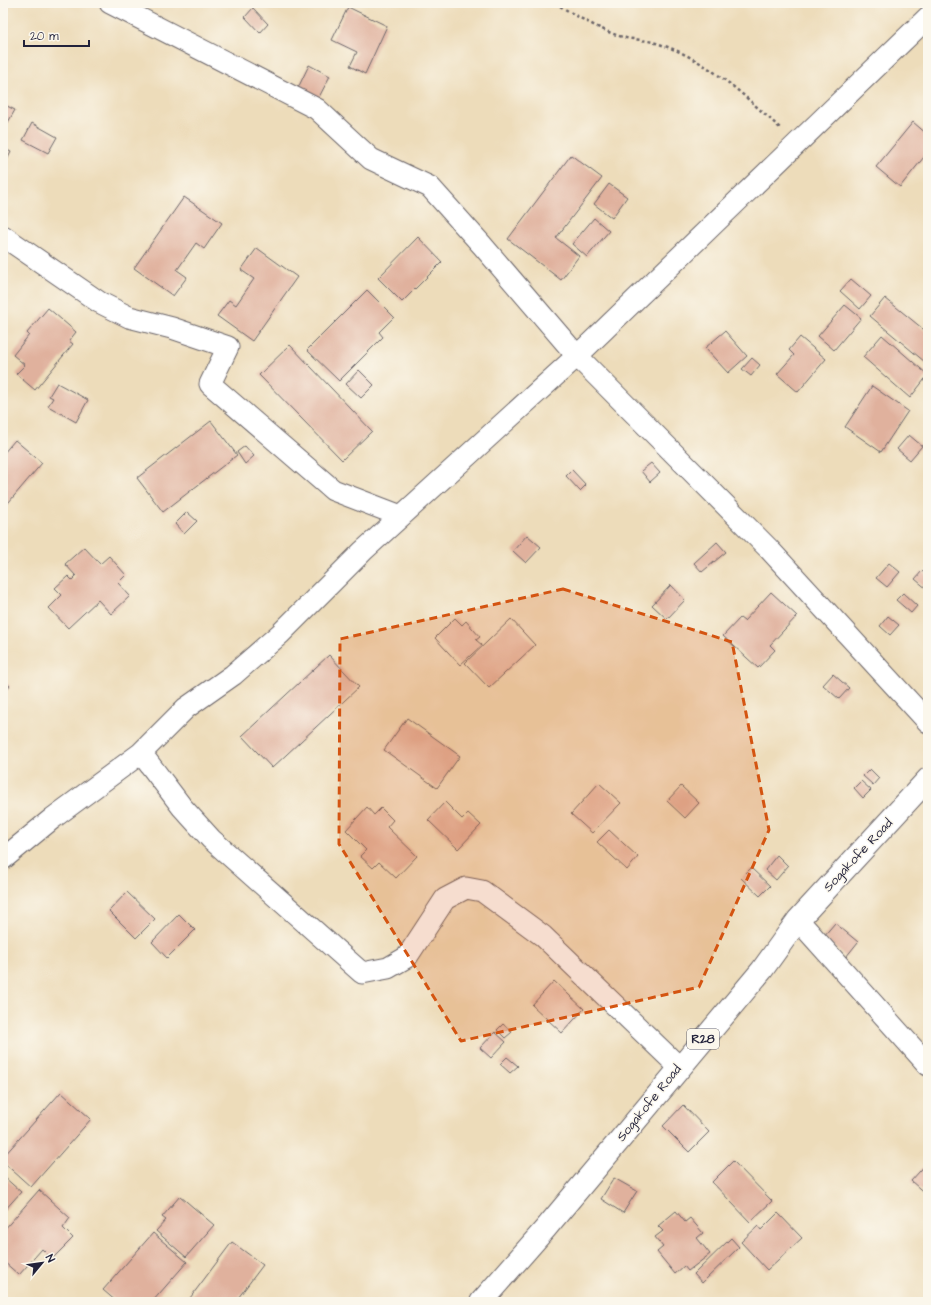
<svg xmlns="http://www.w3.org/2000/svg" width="931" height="1305" font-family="'Architects Daughter',sans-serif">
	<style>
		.building { fill: #e0b19d }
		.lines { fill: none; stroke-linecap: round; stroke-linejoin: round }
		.minor-casing { stroke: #696367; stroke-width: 23 }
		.major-casing { stroke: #696367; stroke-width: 24 }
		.path { stroke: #696367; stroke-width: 2.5; stroke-dasharray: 3 3; stroke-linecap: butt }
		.minor { stroke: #fff; stroke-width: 21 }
		.major { stroke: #fff; stroke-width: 22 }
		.marked { fill: #d45411; fill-opacity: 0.2; stroke: #d45411; stroke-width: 3; stroke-dasharray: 8 5; stroke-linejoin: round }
		.labels { text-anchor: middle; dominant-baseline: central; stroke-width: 3; stroke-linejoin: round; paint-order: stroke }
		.shield { fill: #fbf7ec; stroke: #636270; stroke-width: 1 }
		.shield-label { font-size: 12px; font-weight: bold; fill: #22223b }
		.street-label { font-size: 13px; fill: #22223b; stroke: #fbf7ec }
	</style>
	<rect width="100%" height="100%" fill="#fbf7ec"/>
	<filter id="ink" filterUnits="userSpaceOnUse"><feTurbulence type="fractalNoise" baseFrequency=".025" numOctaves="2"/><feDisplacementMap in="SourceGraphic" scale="8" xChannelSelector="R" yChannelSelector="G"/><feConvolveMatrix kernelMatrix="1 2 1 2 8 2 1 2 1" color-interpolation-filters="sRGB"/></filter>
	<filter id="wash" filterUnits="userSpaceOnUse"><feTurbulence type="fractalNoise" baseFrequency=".012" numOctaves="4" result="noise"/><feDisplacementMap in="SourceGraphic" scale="16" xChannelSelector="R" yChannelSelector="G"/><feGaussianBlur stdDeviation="0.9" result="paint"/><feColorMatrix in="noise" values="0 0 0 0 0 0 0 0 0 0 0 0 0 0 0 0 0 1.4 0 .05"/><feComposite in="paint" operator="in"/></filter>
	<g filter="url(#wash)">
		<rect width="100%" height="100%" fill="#eddcba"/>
		<g id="blocks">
			<!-- building -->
			<path class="building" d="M348 7 387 26 365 74 350 66 357 52 332 40Z
				M253 8 268 24 260 33 245 17Z
				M309 65 330 76 318 99 298 88Z
				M3 104 15 110 3 131Z
				M913 122 928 135V152L900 187 876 167Z
				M32 123 57 137 48 153 23 140Z
				M3 148 11 152 7 160 3 158Z
				M571 155 602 178 556 238 579 256 561 280 508 239Z
				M609 184 627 197 612 218 594 204Z
				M184 197 222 223 204 249 196 243 177 270 187 277 173 296 134 268Z
				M594 218 609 231 587 257 572 244Z
				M418 237 442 262 402 302 378 278Z
				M257 248 297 277 252 341 217 316 229 300 236 305 254 279 241 270Z
				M851 279 871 296 860 309 840 291Z
				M367 290 394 317 379 332 383 337 339 381 307 350Z
				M885 298 928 333V358L925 362 870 316Z
				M845 305 861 318 834 350 818 336Z
				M48 308 76 332 69 341 73 344 35 390 16 374 25 365 13 355 29 335 27 333Z
				M725 331 747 356 728 373 705 348Z
				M882 335 928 375 910 398 863 357Z
				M800 337 826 359 798 392 777 374 794 355 789 350Z
				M290 345 372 431 342 460 259 375Z
				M752 358 760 365 751 376 742 369Z
				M359 370 374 385 361 398 346 384Z
				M57 383 88 400 76 422 48 406 53 398 49 396Z
				M872 386 908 411 881 452 845 427Z
				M211 421 237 455 163 512 137 478Z
				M909 435 922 446 910 460 897 449Z
				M15 440 42 463 3 509V454Z
				M245 446 254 456 245 464 237 452Z
				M651 463 660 473 650 482 641 471Z
				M572 470 586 485 580 491 566 476Z
				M187 512 197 521 184 534 175 524Z
				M527 535 541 547 526 563 513 551Z
				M717 542 726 552 702 572 694 563Z
				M84 547 100 564 109 556 126 575 118 583 130 596 111 614 98 600 68 628 49 608 62 595 55 588 68 576 72 580 76 576 65 564Z
				M889 563 900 572 887 587 876 578Z
				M922 571 928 576V590L915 579Z
				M671 585 685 600 667 619 652 605Z
				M771 592 797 616 770 645 775 650 758 668 723 636 740 618 744 621Z
				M903 593 917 606 911 613 896 600Z
				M888 616 899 625 890 635 880 626Z
				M455 618 462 625 466 621 480 637 476 640 482 645 460 665 435 638Z
				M511 619 535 645 489 688 465 663Z
				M329 655 359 687 272 768 242 736Z
				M833 674 849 688 839 699 823 685Z
				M3 680 10 686 3 695Z
				M407 718 460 756 437 788 384 750Z
				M870 769 879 778 873 785 863 776Z
				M861 781 871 790 863 798 854 788Z
				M599 783 621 803 592 833 571 814Z
				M681 786 699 803 685 818 667 801Z
				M445 802 462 819 468 813 481 825 458 849 428 820Z
				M367 807 374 815 381 808 393 820 387 827 417 856 396 878 379 862 373 868 360 856 366 850 346 830Z
				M609 830 638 857 627 870 597 842Z
				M777 855 788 866 776 880 765 870Z
				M751 868 770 886 760 896 741 878Z
				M127 892 155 919 136 938 109 911Z
				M179 914 195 930 167 958 152 942Z
				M835 923 858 942 846 957 823 937Z
				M554 981 584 1009 562 1033 532 1005Z
				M503 1024 512 1032 505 1038 497 1030Z
				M495 1032 506 1042 491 1058 480 1048Z
				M507 1057 518 1066 510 1073 500 1064Z
				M61 1092 91 1119 31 1187 3 1162V1157Z
				M683 1105 709 1132 689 1152 663 1126Z
				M733 1161 772 1201 750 1222 712 1182Z
				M928 1162V1196L911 1181Z
				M3 1176 21 1192 3 1212Z
				M614 1178 637 1191 623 1213 601 1199Z
				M39 1190 70 1218 63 1228 73 1238 52 1259 42 1249 19 1275 3 1261V1231Z
				M180 1196 214 1225 186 1257 156 1231 166 1220 162 1217Z
				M676 1211 685 1222 690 1218 703 1233 697 1238 710 1254 688 1271 684 1266 675 1274 657 1252 663 1247 655 1237 663 1231 658 1226Z
				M778 1213 802 1238 767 1270 741 1242 758 1226 761 1230Z
				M153 1233 187 1262 152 1302H117L103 1290Z
				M731 1238 739 1247 702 1283 694 1274Z
				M232 1242 263 1265 235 1302H187Z"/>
		</g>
	</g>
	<g filter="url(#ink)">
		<use href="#blocks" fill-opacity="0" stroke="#696367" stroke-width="1"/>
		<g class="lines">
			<defs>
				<path id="minor" d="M110 3 317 109 371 159 430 187 482 245 577 356 769 549 928 722
					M3 236 99 302 129 317 172 328 228 347 210 384 333 490 401 516
					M3 859 53 818 141 753
					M798 920 928 1065
					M679 1067 543 936 482 891 466 888 445 899 407 957 388 968 362 973 211 839 182 807 141 753 186 708 233 675 280 634 363 551 577 356 928 17"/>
				<path id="major" d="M481 1302 546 1228 762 970 798 920 928 779"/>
			</defs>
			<!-- minor casing -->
			<use href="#minor" class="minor-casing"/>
			<!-- major casing -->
			<use href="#major" class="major-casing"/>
			<!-- path -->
			<path class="path" d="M555 3C578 17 601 31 626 38 637 40 649 40 659 44 707 59 745 96 781 129"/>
			<!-- minor -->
			<use href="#minor" class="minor"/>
			<!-- major -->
			<use href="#major" class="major"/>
		</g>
	</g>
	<!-- marked area -->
	<path class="marked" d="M563 589 732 642 769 830 699 987 461 1041 339 844 340 639Z"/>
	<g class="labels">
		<!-- shield labels -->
		<rect class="shield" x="687" y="1029" width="32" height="20" rx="3"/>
		<g class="shield-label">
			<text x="703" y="1039">R28</text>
		</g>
		<!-- street labels -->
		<g class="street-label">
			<text transform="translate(858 855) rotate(-47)">Sogakofe Road</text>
			<text transform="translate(649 1103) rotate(-51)">Sogakofe Road</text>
		</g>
	</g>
	<!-- margin -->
	<rect width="931" height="1305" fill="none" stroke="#fbf7ec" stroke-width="16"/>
	<!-- north arrow -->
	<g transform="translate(42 1263) rotate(61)" stroke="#fbf7ec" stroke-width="3" paint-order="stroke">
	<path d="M0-3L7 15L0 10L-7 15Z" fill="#22223b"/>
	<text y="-6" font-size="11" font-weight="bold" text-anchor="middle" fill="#22223b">N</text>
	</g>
	<!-- scale -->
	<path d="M24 40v6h65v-6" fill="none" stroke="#22223b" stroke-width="2"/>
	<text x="30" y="40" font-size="12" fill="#22223b" stroke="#fbf7ec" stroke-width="3" paint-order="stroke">20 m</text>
</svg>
